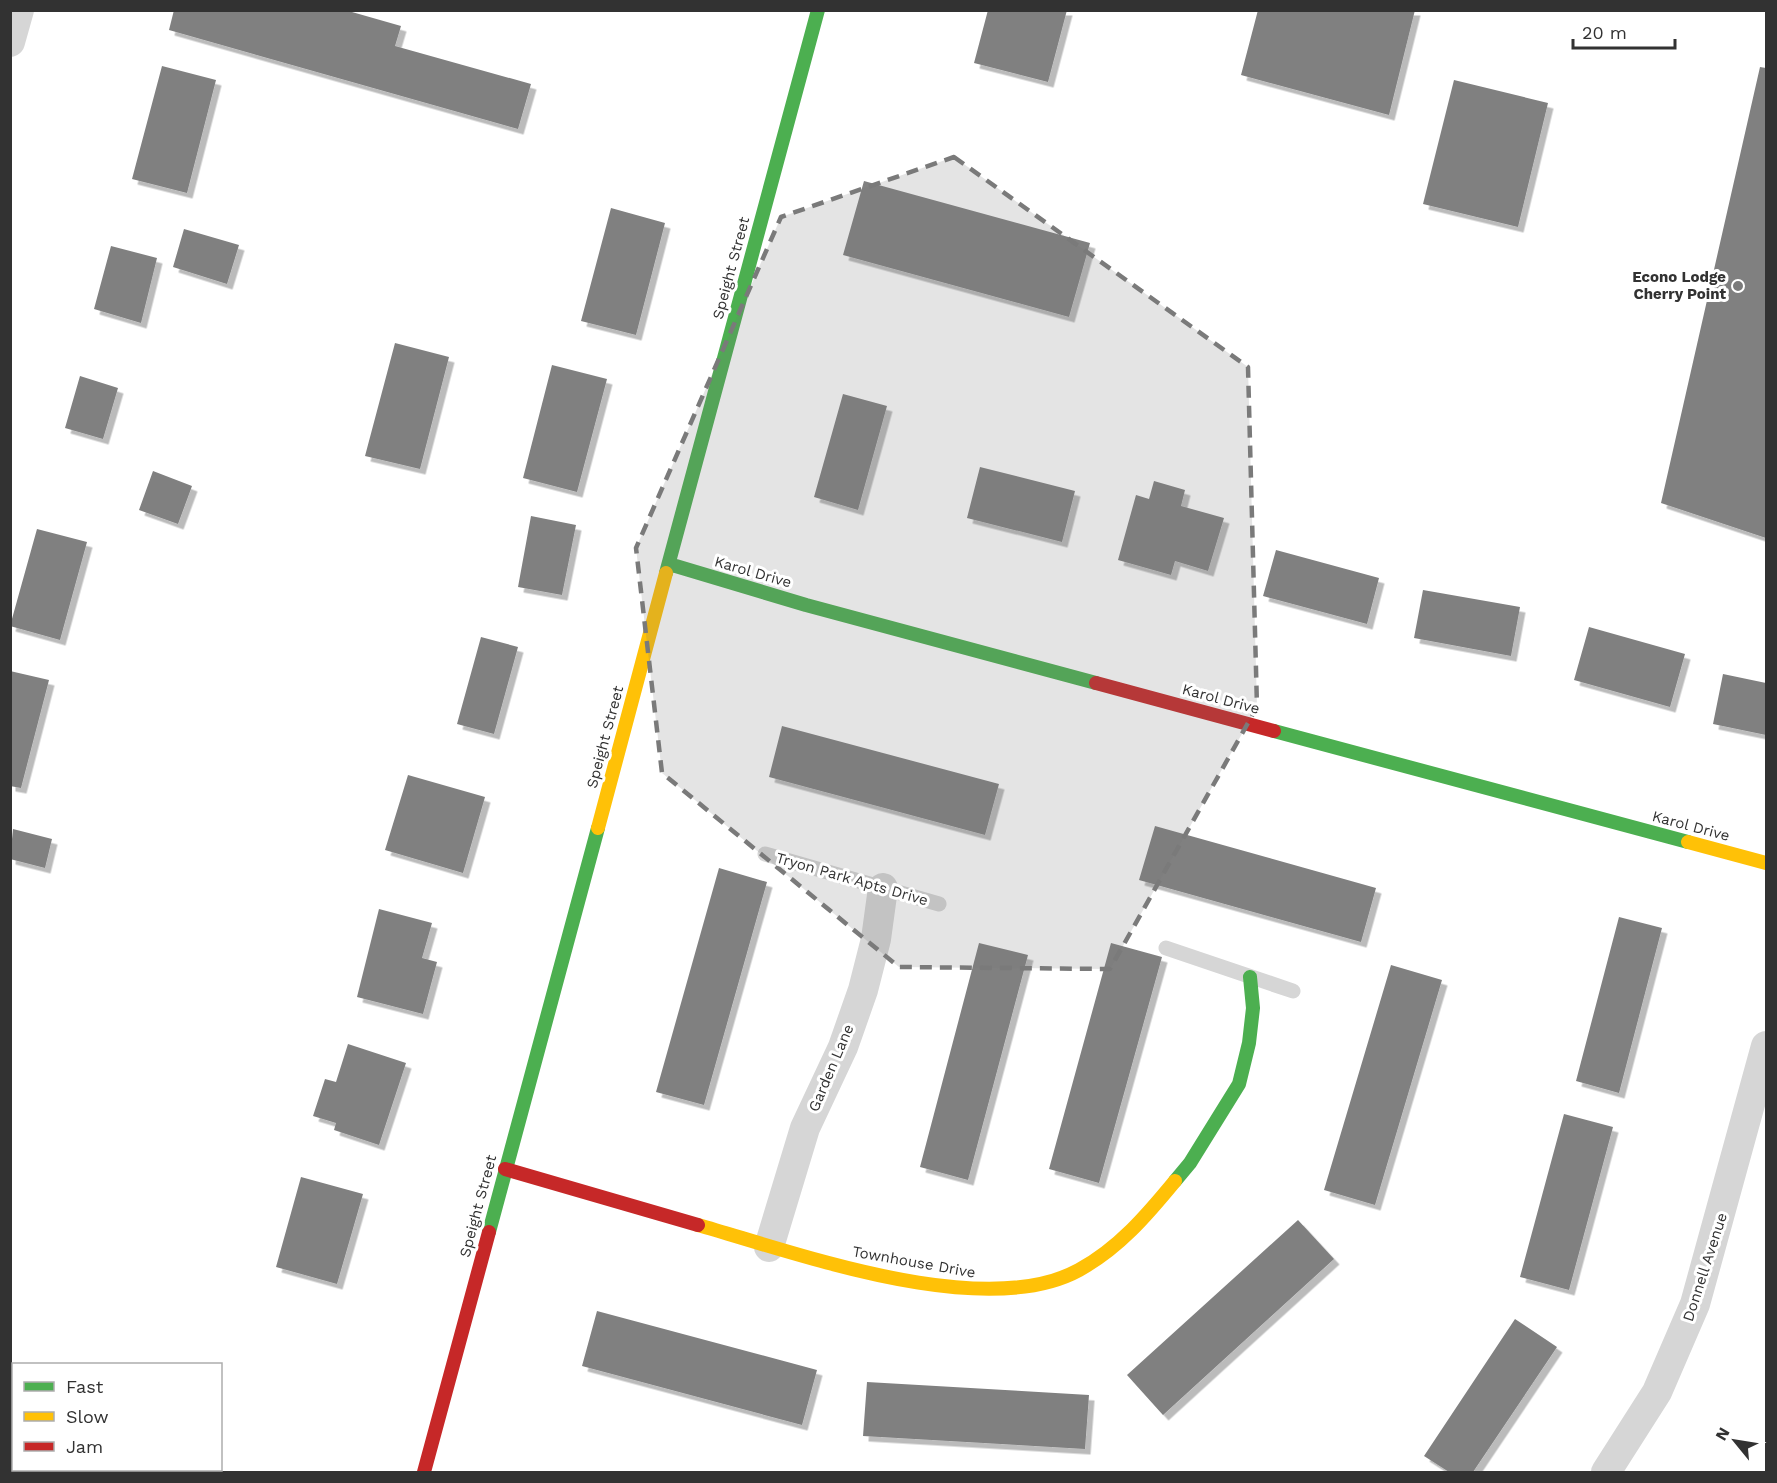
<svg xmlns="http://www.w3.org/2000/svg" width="1777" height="1483" font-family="'Work Sans',sans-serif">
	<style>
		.building { fill: #808080; filter: url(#shadow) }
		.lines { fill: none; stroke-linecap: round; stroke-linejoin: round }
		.lane { stroke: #d6d6d6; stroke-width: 15 }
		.street { stroke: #d6d6d6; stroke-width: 30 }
		.fast { stroke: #4caf50; stroke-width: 14 }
		.slow { stroke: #ffc107; stroke-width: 14 }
		.jam { stroke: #c62828; stroke-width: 14 }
		.marked { fill: #7a7a7a; fill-opacity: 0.2; stroke: #7a7a7a; stroke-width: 4.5; stroke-dasharray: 12 8; stroke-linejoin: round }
		.poi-dot { fill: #7a7a7a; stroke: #fff; stroke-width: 2 }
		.labels { text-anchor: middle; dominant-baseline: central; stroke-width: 6; stroke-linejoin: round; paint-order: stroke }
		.street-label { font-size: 15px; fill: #323232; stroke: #fff }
		.poi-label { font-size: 15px; font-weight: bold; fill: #323232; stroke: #fff; text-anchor: end }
	</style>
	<defs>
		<filter id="shadow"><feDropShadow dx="5.5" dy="5.5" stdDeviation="0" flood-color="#0004"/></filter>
	</defs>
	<rect width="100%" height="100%" fill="#fff"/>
	<!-- building -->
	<path class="building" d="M174 10H345L401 26 395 46 531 84 518 129 169 30Z
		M988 10H1067L1048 82 974 63Z
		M1258 10H1415L1389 115 1241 75Z
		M162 66 216 80 187 193 132 179Z
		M1760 67 1766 68V538L1661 503Z
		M1454 80 1548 103 1518 227 1423 204Z
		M864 181 1090 243 1069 317 843 255Z
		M611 208 665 223 636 335 581 321Z
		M184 229 239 245 227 284 173 267Z
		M111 246 157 258 141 323 94 309Z
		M395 343 449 357 420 469 365 456Z
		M552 365 607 379 577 492 523 478Z
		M80 376 118 388 103 439 65 428Z
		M843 394 887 406 858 510 814 497Z
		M980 467 1075 491 1062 542 967 518Z
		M153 471 192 486 178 524 139 510Z
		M1154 481 1185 490 1181 506 1224 518 1208 571 1175 561 1171 575 1118 560 1136 495 1149 499Z
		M531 516 576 525 562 595 518 587Z
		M37 529 87 542 60 640 10 626Z
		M1276 550 1379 578 1367 624 1263 596Z
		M1423 590 1520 607 1511 656 1414 638Z
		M1589 627 1685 654 1670 707 1574 680Z
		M481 637 518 647 494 734 457 724Z
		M10 671 49 680 21 788 10 786Z
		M1723 674 1766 683V735L1713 724Z
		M782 726 999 784 985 835 769 777Z
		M408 775 485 797 463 873 385 850Z
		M1155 826 1376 888 1361 942 1139 880Z
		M13 829 52 839 45 868 10 859Z
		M719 868 767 882 704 1105 656 1092Z
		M379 909 432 923 422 958 437 962 423 1014 357 997Z
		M1619 917 1662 928 1619 1093 1576 1081Z
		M979 943 1028 955 968 1180 920 1167Z
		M1111 943 1162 957 1099 1183 1049 1169Z
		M1391 965 1442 980 1375 1205 1324 1190Z
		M348 1044 406 1063 379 1145 334 1130 336 1123 313 1116 325 1079 336 1082Z
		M1564 1114 1613 1127 1569 1290 1520 1277Z
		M301 1177 363 1194 337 1284 276 1267Z
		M1298 1220 1334 1259 1163 1415 1127 1375Z
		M597 1311 817 1370 802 1425 582 1366Z
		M1515 1319 1557 1347 1473 1472H1449L1424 1456Z
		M867 1382 1089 1395 1085 1449 863 1436Z"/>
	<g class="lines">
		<!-- lane -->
		<path class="lane" d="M765 854 939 904
			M1166 948 1293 991"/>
		<!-- street -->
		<path class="street" d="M10 42 19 10
			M769 1247 805 1128 843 1047 863 990 876 939 883 888
			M1606 1472 1657 1392 1695 1304 1766 1046"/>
		<!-- fast -->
		<path class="fast" d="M669 564 806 605 1096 683
			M666 573 818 10
			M1274 731 1688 842
			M1175 1181 1190 1163 1239 1084 1249 1043 1253 1008 1250 977
			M489 1232 598 828"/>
		<!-- slow -->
		<path class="slow" d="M598 828 666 573
			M1688 842 1766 863
			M698 1225C797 1253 984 1322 1079 1270 1119 1248 1147 1215 1175 1181"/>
		<!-- jam -->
		<path class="jam" d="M1096 683 1274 731
			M505 1169 698 1225
			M424 1472 489 1232"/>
	</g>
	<!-- marked area -->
	<path class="marked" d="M954 157 1248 367 1257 707 1110 969 899 967 662 773 636 548 781 217Z"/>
	<!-- markers -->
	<circle class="poi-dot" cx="1738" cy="286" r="6"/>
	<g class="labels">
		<!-- street labels -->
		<g class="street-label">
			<text transform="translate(731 268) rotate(-75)">Speight Street</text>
			<text transform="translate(753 572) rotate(16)">Karol Drive</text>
			<text transform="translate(1221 699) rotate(15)">Karol Drive</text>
			<text transform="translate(605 737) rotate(-75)">Speight Street</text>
			<text transform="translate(1691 826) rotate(15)">Karol Drive</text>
			<text transform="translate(852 879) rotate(16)">Tryon Park Apts Drive</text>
			<text transform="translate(831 1068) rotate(-67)">Garden Lane</text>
			<text transform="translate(478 1206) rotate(-75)">Speight Street</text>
			<text transform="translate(914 1262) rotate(10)">Townhouse Drive</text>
			<text transform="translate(1705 1267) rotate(-72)">Donnell Avenue</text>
		</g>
		<!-- poi labels -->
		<g class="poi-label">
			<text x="1726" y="277">Econo Lodge<tspan x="1726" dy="17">Cherry Point</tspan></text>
		</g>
	</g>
	<!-- border -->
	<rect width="1777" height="1483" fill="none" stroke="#323232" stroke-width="24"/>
	<!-- legend -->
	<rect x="12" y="1363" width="210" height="108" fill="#ffffff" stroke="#adadad" stroke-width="1.5"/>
	<rect x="24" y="1382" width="30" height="9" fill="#4caf50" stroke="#adadad" stroke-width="1.5"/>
	<text x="66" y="1393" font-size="18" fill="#323232">Fast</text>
	<rect x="24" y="1412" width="30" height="9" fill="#ffc107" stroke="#adadad" stroke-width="1.5"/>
	<text x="66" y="1423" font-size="18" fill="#323232">Slow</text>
	<rect x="24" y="1442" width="30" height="9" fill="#c62828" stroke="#adadad" stroke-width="1.5"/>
	<text x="66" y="1453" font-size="18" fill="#323232">Jam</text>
	<!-- north arrow -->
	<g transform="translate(1735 1441) rotate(300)" stroke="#ffffff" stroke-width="4.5" paint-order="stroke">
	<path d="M0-4.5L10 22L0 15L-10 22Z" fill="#323232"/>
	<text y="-9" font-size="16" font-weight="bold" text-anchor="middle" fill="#323232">N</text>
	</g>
	<!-- scale -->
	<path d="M1573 39v9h102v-9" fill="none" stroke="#323232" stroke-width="3"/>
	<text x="1582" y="39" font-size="18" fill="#323232" stroke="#ffffff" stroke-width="4.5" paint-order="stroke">20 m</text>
</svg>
